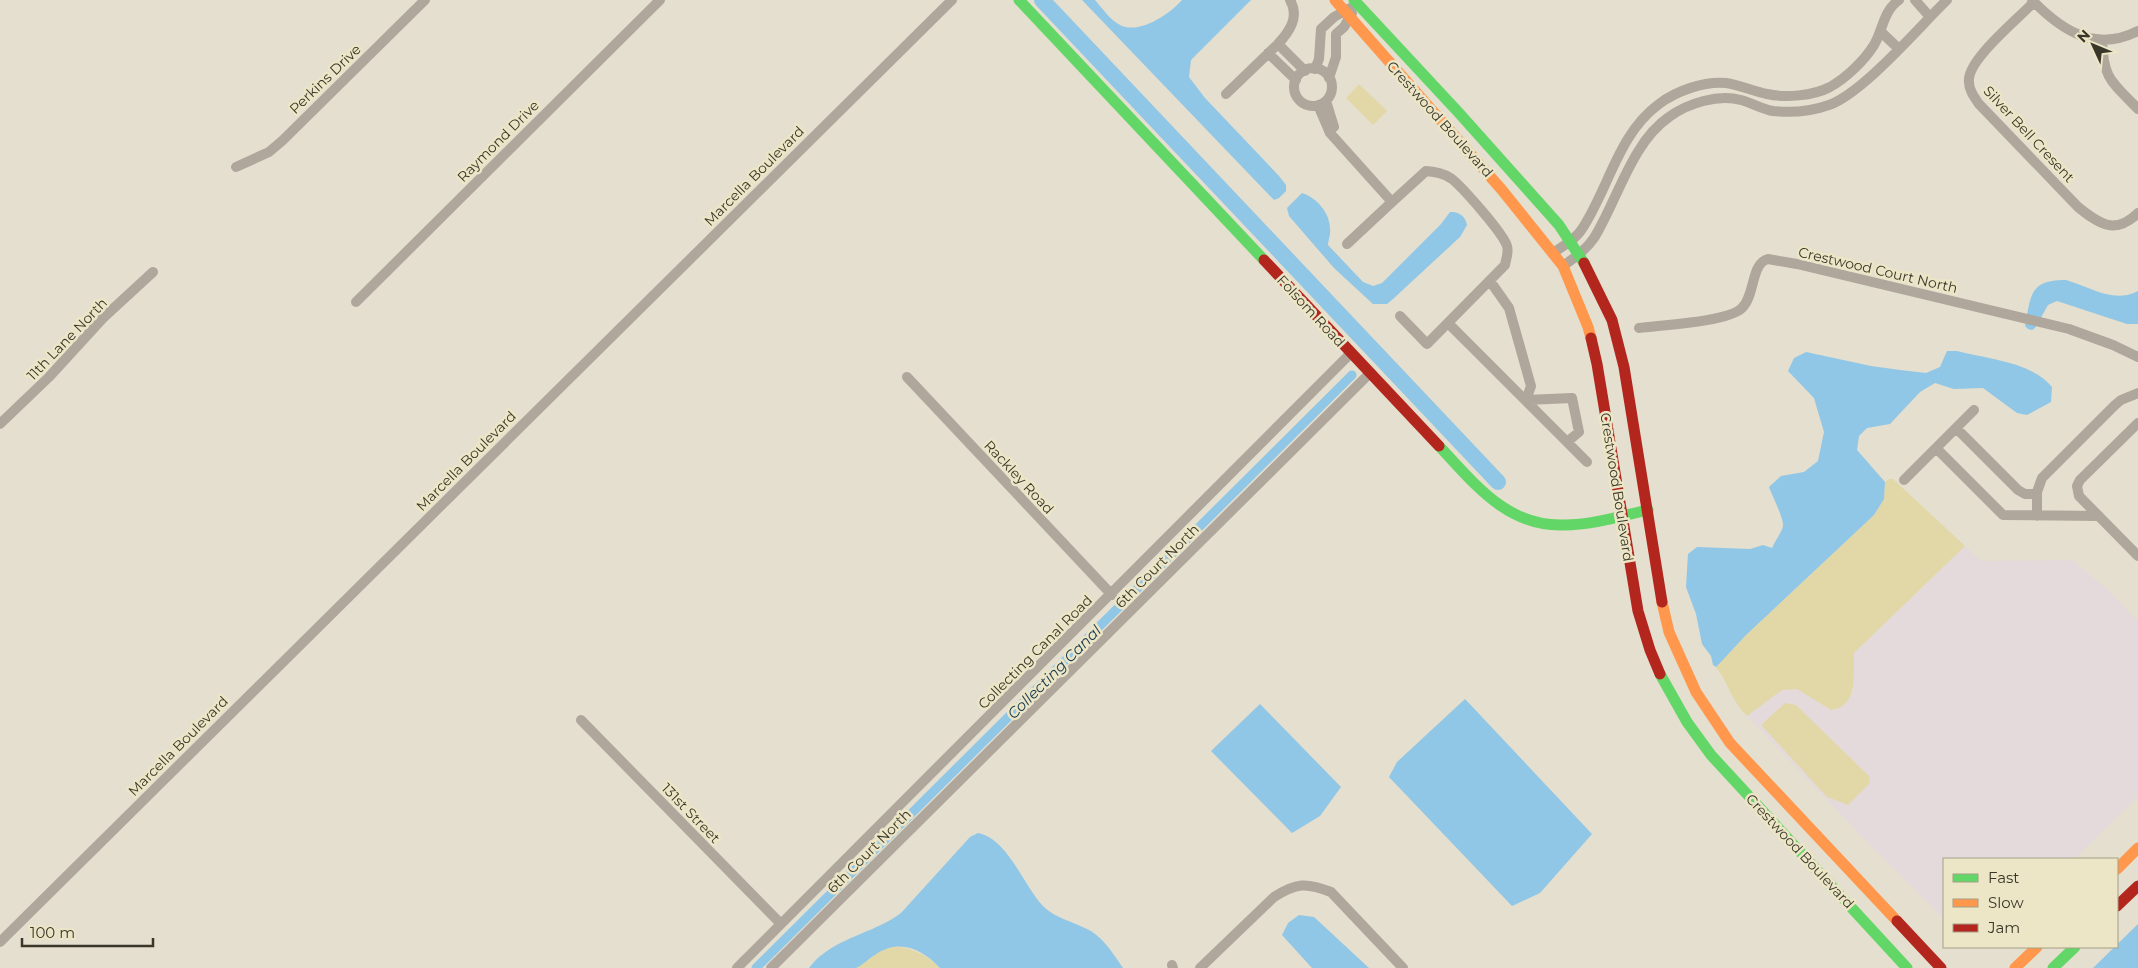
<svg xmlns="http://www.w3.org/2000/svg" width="2138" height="968" font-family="Montserrat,sans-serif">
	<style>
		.commercial { fill: #e4dadc }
		.green { fill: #e2d8a7 }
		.water { fill: #90c6e6 }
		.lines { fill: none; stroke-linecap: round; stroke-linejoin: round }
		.canal { stroke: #90c6e6; stroke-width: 9 }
		.river { stroke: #90c6e6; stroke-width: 16 }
		.street { stroke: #afa69c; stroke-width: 10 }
		.fast { stroke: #63d668; stroke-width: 11 }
		.slow { stroke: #ff974d; stroke-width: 11 }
		.jam { stroke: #b3261e; stroke-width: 11 }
		.labels { text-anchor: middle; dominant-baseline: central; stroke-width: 5; stroke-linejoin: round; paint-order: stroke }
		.street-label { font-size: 14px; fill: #39372a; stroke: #ece5c6 }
		.water-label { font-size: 15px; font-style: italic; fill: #173950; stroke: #ece5c6 }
	</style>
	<rect width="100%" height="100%" fill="#e4dfce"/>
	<!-- commercial -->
	<path class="commercial" d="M1965 546 1981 561 2072 560 2107 589 2138 621V797L2074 859H1944V919L1861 836 1747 716 1782 690 1797 689 1824 706 1853 694 1854 653Z"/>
	<!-- green -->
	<path class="green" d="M1359 84 1387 111 1373 125 1346 98Z
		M1889 479H1893L1965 546 1854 653C1853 675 1859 706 1831 710L1797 689 1782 690 1747 716C1732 702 1728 682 1716 667L1746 635 1874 515 1884 499 1885 482Z
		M1785 703 1796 705 1870 777 1869 784 1848 805 1827 797 1761 725Z
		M891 946C911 947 926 954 940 968H857L877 953Z"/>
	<!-- water -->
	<path class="water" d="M1082 0H1095C1102 8 1111 21 1120 25 1139 35 1170 14 1182 0H1251L1191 60 1189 77 1205 98 1279 176 1286 185V191L1279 198 1274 200Z
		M1302 193C1317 198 1330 213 1330 229 1331 234 1328 240 1328 245L1363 282 1373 286 1382 283 1441 224 1450 212C1459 211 1466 217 1467 225L1460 237 1393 299 1387 304H1373L1334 268 1289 216 1287 208Z
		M2066 280C2091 287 2113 304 2138 291V324H2127L2057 301 2048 305 2035 328 2032 330 2028 329 2025 326C2031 294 2030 280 2066 280Z
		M1947 351H1957C1988 359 2032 362 2052 387L2051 402 2027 415 2017 413 1983 388 1954 389 1935 383 1920 392 1890 424 1867 428 1859 436 1857 450 1885 482 1884 499 1874 515 1746 635 1720 663 1716 667 1713 665 1711 656 1702 644 1696 614 1686 587 1688 554 1697 547 1750 549 1763 545 1772 548C1775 541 1782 532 1783 526 1784 519 1772 495 1769 487L1781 476 1804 472 1818 461 1824 432 1814 398 1788 371 1794 358 1806 352 1871 366 1900 370 1926 373 1940 367Z
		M1465 699 1592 834 1540 893 1512 906 1389 777 1397 762Z
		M1260 704 1341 787 1320 816 1292 833 1211 751Z
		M978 833C1007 838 1024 886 1043 906 1056 919 1075 922 1091 931 1105 940 1114 955 1123 968H940C922 949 899 938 875 955 869 958 862 966 856 968 844 968 822 968 809 968 813 963 818 957 823 954 846 936 877 931 901 913L970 837Z
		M1299 915 1314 917 1369 968H1312L1282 935 1288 923Z
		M2138 924V968H2093Z"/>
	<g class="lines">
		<!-- canal -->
		<path class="canal" d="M756 968 1352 375"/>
		<!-- river -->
		<path class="river" d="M1042 0 1498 482"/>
		<!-- street -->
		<path class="street" d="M1290 0C1300 17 1289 32 1278 44L1305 71
			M1915 0 1930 17
			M2032 0C2061 30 2095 53 2138 31
			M2034 2C2018 19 1970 58 1969 79 1968 89 1974 97 1979 104L2078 207C2098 223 2115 236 2138 213
			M1880 31 1898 48
			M2102 40C2103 79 2112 82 2138 109
			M1268 53 1296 80
			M1294 87a19 19 0 1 1 38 0a19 19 0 1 1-38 0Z
			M1315 69 1319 59 1321 29 1334 17 1350 8
			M1329 78 1336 57V34L1344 27 1352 13
			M1226 94 1278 44
			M1326 101 1334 127
			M1318 105 1330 133 1392 202 1347 244
			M236 167 269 152 282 141 425 0
			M1392 202 1426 171C1435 172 1444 173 1452 179 1463 188 1503 233 1507 246 1509 252 1506 259 1505 265L1427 344 1400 316
			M1553 253C1563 246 1576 239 1582 229 1609 188 1618 134 1659 104 1676 91 1704 81 1726 83 1740 85 1753 91 1767 94 1785 98 1813 96 1830 87 1846 78 1864 61 1874 45 1883 30 1883 11 1899 0
			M1563 266C1574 258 1586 250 1594 238 1617 201 1632 142 1669 117 1688 103 1718 94 1741 100 1752 103 1762 109 1773 111 1791 113 1812 111 1829 105 1863 93 1919 27 1947 0
			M1490 281 1509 308 1531 386 1526 400 1572 398 1579 432 1567 442
			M356 302 660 0
			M1448 323 1587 462
			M1639 328C1661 325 1728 322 1742 308 1755 296 1751 263 1768 259L1797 264 2069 329 2113 345 2138 357
			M907 377 1112 595
			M2138 423 2080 480 2077 486 2079 496 2138 556
			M0 424 49 377 103 318 153 272
			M1956 428 2018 490 2025 494H2037
			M1936 448 2003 515 2099 516
			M1904 480 1974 410
			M2037 516V492L2042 478 2115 405 2121 400 2138 393
			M581 720 781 924
			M0 942 952 0
			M1172 965 1173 968
			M737 968 1351 353
			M771 968 1370 373
			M1200 968 1274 897C1296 883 1306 882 1331 892L1403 968"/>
		<!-- fast -->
		<path class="fast" d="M1019 0 1264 260
			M1354 0 1459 113 1559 225 1584 263
			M1439 446C1475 484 1507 527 1564 525 1593 525 1621 516 1648 510
			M1660 674 1687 722 1711 755 1907 968
			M2053 968 2075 947"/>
		<!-- slow -->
		<path class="slow" d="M1335 0 1502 190 1563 266 1588 327 1591 338
			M1662 602 1669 632 1696 692 1730 743 1897 921
			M2117 869 2138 848
			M2015 968 2037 947"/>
		<!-- jam -->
		<path class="jam" d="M1264 260 1439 446
			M1584 263 1612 320 1624 367 1662 602
			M1591 338 1597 364 1638 611 1650 650 1660 674
			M2117 906 2138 886
			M1897 921 1941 968"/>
	</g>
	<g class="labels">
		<!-- street labels -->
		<g class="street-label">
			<text transform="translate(325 79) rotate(-44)">Perkins Drive</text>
			<text transform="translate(1440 119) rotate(48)">Crestwood Boulevard</text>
			<text transform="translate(2029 134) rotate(47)">Silver Bell Cresent</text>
			<text transform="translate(498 141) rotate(-45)">Raymond Drive</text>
			<text transform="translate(754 176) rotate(-45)">Marcella Boulevard</text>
			<text transform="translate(1878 270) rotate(13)">Crestwood Court North</text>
			<text transform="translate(1311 311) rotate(47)">Folsom Road</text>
			<text transform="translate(67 339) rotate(-46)">11th Lane North</text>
			<text transform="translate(466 461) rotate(-45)">Marcella Boulevard</text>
			<text transform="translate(1019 477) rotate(47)">Rackley Road</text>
			<text transform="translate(1617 487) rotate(81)">Crestwood Boulevard</text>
			<text transform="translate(1157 566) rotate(-45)">6th Court North</text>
			<text transform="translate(1035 652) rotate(-45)">Collecting Canal Road</text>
			<text transform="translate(178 746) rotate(-45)">Marcella Boulevard</text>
			<text transform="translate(691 813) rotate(46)">131st Street</text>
			<text transform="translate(869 851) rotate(-45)">6th Court North</text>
			<text transform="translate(1800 851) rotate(47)">Crestwood Boulevard</text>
		</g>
		<!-- water labels -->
		<g class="water-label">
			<text transform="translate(1054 672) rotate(-45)">Collecting Canal</text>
		</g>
	</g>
	<!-- legend -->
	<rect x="1943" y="858" width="175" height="90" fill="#ece5c6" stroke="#a49f88"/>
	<rect x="1953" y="874" width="25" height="8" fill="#63d668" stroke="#a49f88"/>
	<text x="1988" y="883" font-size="15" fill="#39372a">Fast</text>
	<rect x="1953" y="899" width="25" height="8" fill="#ff974d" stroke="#a49f88"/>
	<text x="1988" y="908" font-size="15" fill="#39372a">Slow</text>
	<rect x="1953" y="924" width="25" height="8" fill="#b3261e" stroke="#a49f88"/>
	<text x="1988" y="933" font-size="15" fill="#39372a">Jam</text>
	<!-- north arrow -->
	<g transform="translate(2093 45) rotate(314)" stroke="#ece5c6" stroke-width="4" paint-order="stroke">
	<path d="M0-4L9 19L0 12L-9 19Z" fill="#39372a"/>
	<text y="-8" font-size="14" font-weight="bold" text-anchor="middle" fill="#39372a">N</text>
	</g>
	<!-- scale -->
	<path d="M22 938v8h131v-8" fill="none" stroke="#39372a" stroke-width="2.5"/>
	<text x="30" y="938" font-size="15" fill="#39372a" stroke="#ece5c6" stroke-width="4" paint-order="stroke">100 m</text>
</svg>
